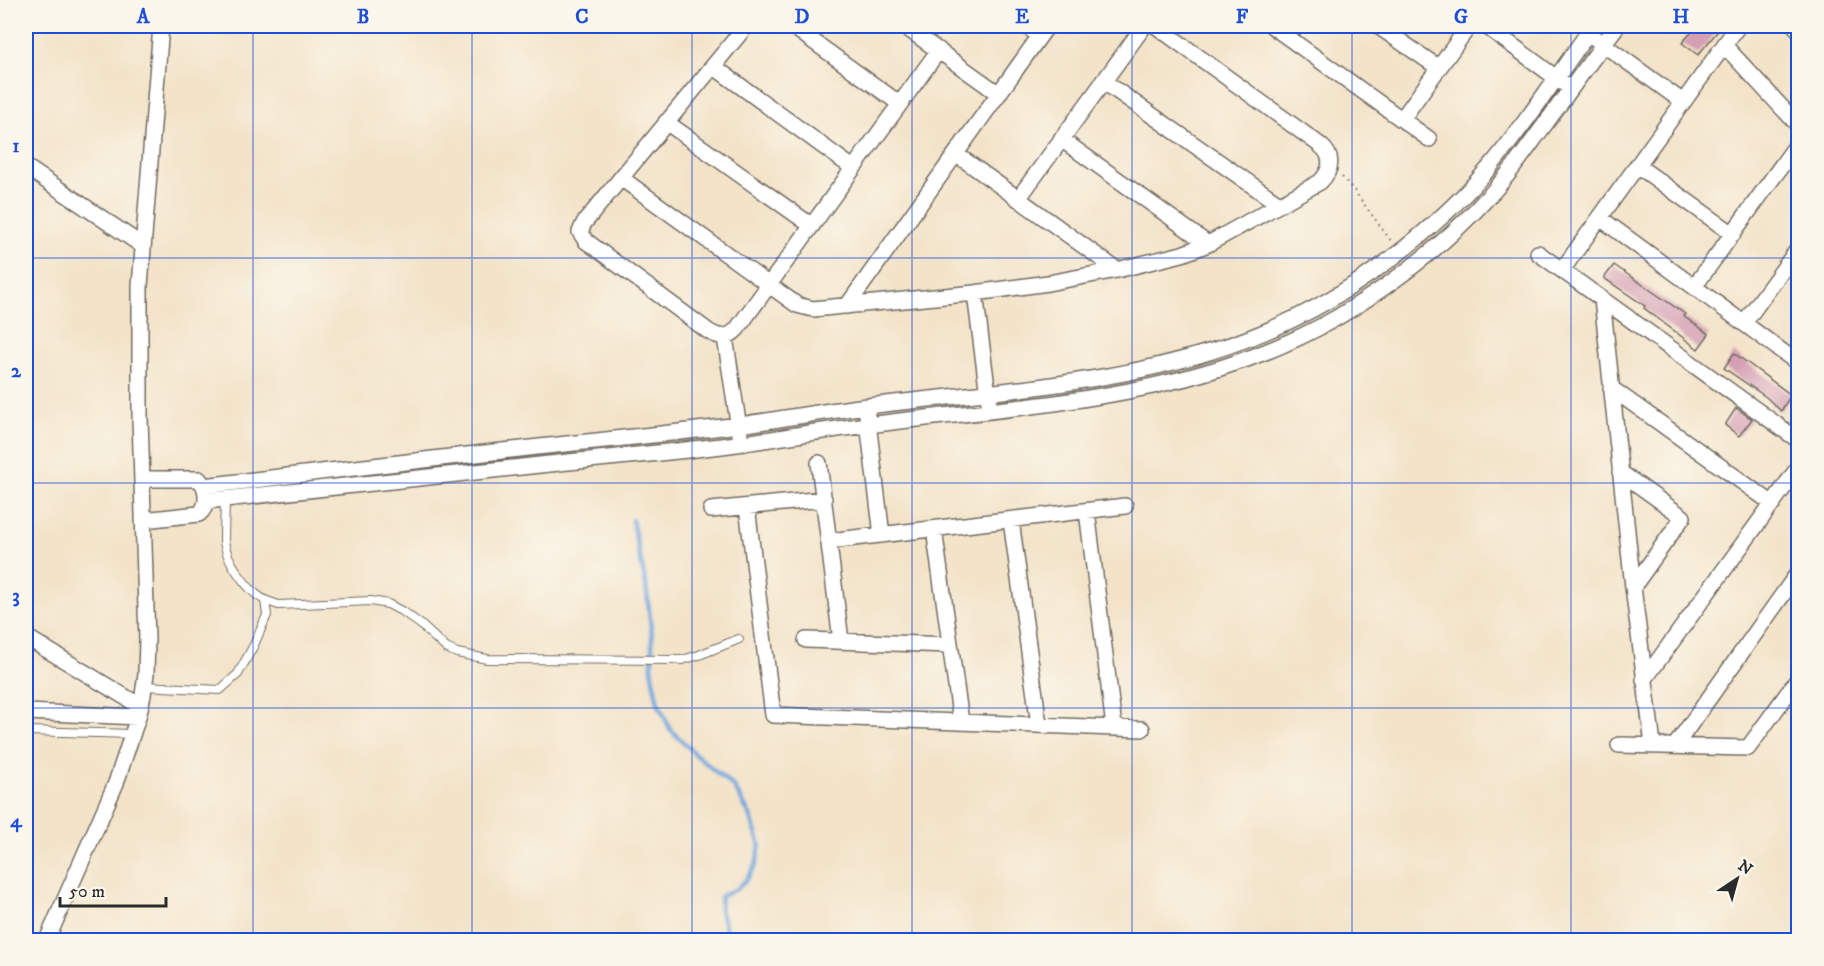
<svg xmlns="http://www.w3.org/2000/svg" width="1824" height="966" font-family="'IM FELL DW Pica',serif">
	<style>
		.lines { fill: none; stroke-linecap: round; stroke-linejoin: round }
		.stream { stroke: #71a4dc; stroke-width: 4.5 }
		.building { fill: #d59fb3 }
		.lane-casing { stroke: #716b62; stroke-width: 10 }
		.street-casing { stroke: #716b62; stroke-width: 18 }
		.path { stroke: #716b62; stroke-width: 2; stroke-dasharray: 1.5 4.5; stroke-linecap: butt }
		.lane { stroke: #fff; stroke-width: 8 }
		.street { stroke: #fff; stroke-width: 15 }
		.grid { fill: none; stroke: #1d4ed8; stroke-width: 1.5; stroke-opacity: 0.55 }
		.neatline { fill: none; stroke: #1d4ed8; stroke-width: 2 }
		.grid-label { font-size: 20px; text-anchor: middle; font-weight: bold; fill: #1d4ed8 }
	</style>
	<rect width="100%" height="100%" fill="#fbf7ec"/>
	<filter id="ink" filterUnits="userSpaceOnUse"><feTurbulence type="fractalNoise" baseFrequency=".0167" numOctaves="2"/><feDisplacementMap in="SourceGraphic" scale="12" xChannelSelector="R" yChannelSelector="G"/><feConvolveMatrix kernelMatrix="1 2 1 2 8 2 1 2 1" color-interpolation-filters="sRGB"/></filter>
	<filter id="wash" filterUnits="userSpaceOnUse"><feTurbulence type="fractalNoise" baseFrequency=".008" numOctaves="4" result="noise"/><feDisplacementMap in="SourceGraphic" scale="24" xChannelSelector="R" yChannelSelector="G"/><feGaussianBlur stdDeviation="1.35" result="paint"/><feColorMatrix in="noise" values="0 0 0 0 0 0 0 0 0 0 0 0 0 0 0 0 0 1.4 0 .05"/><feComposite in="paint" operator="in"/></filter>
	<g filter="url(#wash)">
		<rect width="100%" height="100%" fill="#f3e3c8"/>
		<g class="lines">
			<!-- stream -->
			<path class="stream" d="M632 520 646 585 652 636V675L658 703 670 729 695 754 734 787 750 815 760 845 756 865 746 880 737 889 721 896 720 909 729 940"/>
		</g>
		<g id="blocks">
			<!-- building -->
			<path class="building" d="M1697 26H1722L1698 55 1682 43Z
				M1614 265 1685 314 1683 316 1709 334 1698 349 1644 308 1645 306 1604 278Z
				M1734 353 1791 395 1781 411 1766 397 1724 368Z
				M1736 408 1752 419 1739 436 1725 425Z"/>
		</g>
	</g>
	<g filter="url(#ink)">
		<use href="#blocks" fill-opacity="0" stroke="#716b62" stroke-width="1.5"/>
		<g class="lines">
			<defs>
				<path id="lane" d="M225 497C225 511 224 526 224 540 225 559 248 592 265 600 269 602 274 603 278 605L371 601 388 604 405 613 420 624 446 648 457 653 487 659 682 660 699 655 739 639
					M144 686 220 690 238 674 254 645 267 615 265 601
					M26 731 133 734"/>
				<path id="street" d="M746 26 584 223 580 232 586 241 708 331C719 338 728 339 737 329L939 50
					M792 26 900 104
					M904 26 999 94
					M1026 26 1040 36
					M1272 26 1429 139
					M1378 26 1439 68
					M1486 26 1563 83
					M1795 26 1798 29
					M1596 39 1683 102
					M1724 45 1798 125
					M713 66 853 168
					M1103 81 1279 204
					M1402 119 1469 26
					M666 122 812 226
					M1061 139 1208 244
					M956 154 1117 270
					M1638 166 1733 234
					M26 167 143 246
					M621 178 797 305 813 309 975 293 1048 283 1117 270 1182 254 1208 244 1320 182C1332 170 1334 156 1320 145L1156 26
					M1018 199 1144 26
					M1600 218 1798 363
					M1538 253 1798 440
					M1562 270 1738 26
					M1694 287 1798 143
					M975 293 989 403
					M1602 299 1633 587 1653 745
					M847 306 1047 26
					M1744 323 1798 249
					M725 337 740 435
					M1611 388 1773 504
					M867 415 882 535
					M819 463 841 641
					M1620 472 1683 517 1633 587
					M142 479H199C208 488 209 506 199 514L143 520
					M204 486C303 474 403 462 502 451 581 442 660 435 739 425 782 419 825 411 868 406 1024 387 1190 382 1329 300 1388 265 1444 220 1489 168 1526 124 1559 73 1593 26
					M206 501C320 489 435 476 549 464 614 457 679 452 744 443 785 437 826 430 868 425 1029 404 1193 401 1338 317 1393 284 1447 243 1490 195 1510 174 1526 150 1543 127 1568 93 1592 59 1617 26
					M747 507 773 715 1142 729
					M711 510 824 499
					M1087 511 1114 727
					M1011 520 1039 725
					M934 529 961 722
					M829 541 1125 506
					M26 637 140 706
					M806 640 950 645
					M1644 680 1798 468
					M26 712 138 717
					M1619 745 1748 748 1798 679
					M1675 746 1798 573
					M47 940 116 783 138 717 143 695 146 674 147 640 140 418V286L161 26"/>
			</defs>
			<!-- lane casing -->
			<use href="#lane" class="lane-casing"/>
			<!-- street casing -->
			<use href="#street" class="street-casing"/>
			<!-- path -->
			<path class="path" d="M1342 177 1353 189 1391 241"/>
			<!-- lane -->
			<use href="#lane" class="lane"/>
			<!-- street -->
			<use href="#street" class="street"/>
		</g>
	</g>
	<!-- grid -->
	<path class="grid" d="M253 26V940M472 26V940M692 26V940M912 26V940M1132 26V940M1352 26V940M1571 26V940M26 258H1798M26 483H1798M26 708H1798"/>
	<!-- margin -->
	<rect width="1824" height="966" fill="none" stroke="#fbf7ec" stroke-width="66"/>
	<!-- north arrow -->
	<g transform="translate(1737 879) rotate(36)" stroke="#fbf7ec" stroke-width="4.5" paint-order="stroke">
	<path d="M0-4.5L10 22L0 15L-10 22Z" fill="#2b2b2b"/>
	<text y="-9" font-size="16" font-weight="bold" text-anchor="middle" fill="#2b2b2b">N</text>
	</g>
	<!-- scale -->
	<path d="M60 897v9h106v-9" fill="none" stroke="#2b2b2b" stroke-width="3"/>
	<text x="69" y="897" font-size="18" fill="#2b2b2b" stroke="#fbf7ec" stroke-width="4.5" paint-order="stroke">50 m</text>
	<rect x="33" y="33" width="1758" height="900" class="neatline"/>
	<g class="grid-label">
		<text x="143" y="23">A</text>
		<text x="363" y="23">B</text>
		<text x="582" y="23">C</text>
		<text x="802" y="23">D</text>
		<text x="1022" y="23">E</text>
		<text x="1242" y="23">F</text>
		<text x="1461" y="23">G</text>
		<text x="1681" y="23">H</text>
		<text x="16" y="152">1</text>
		<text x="16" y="377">2</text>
		<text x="16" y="602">3</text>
		<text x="16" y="827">4</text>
	</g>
</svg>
